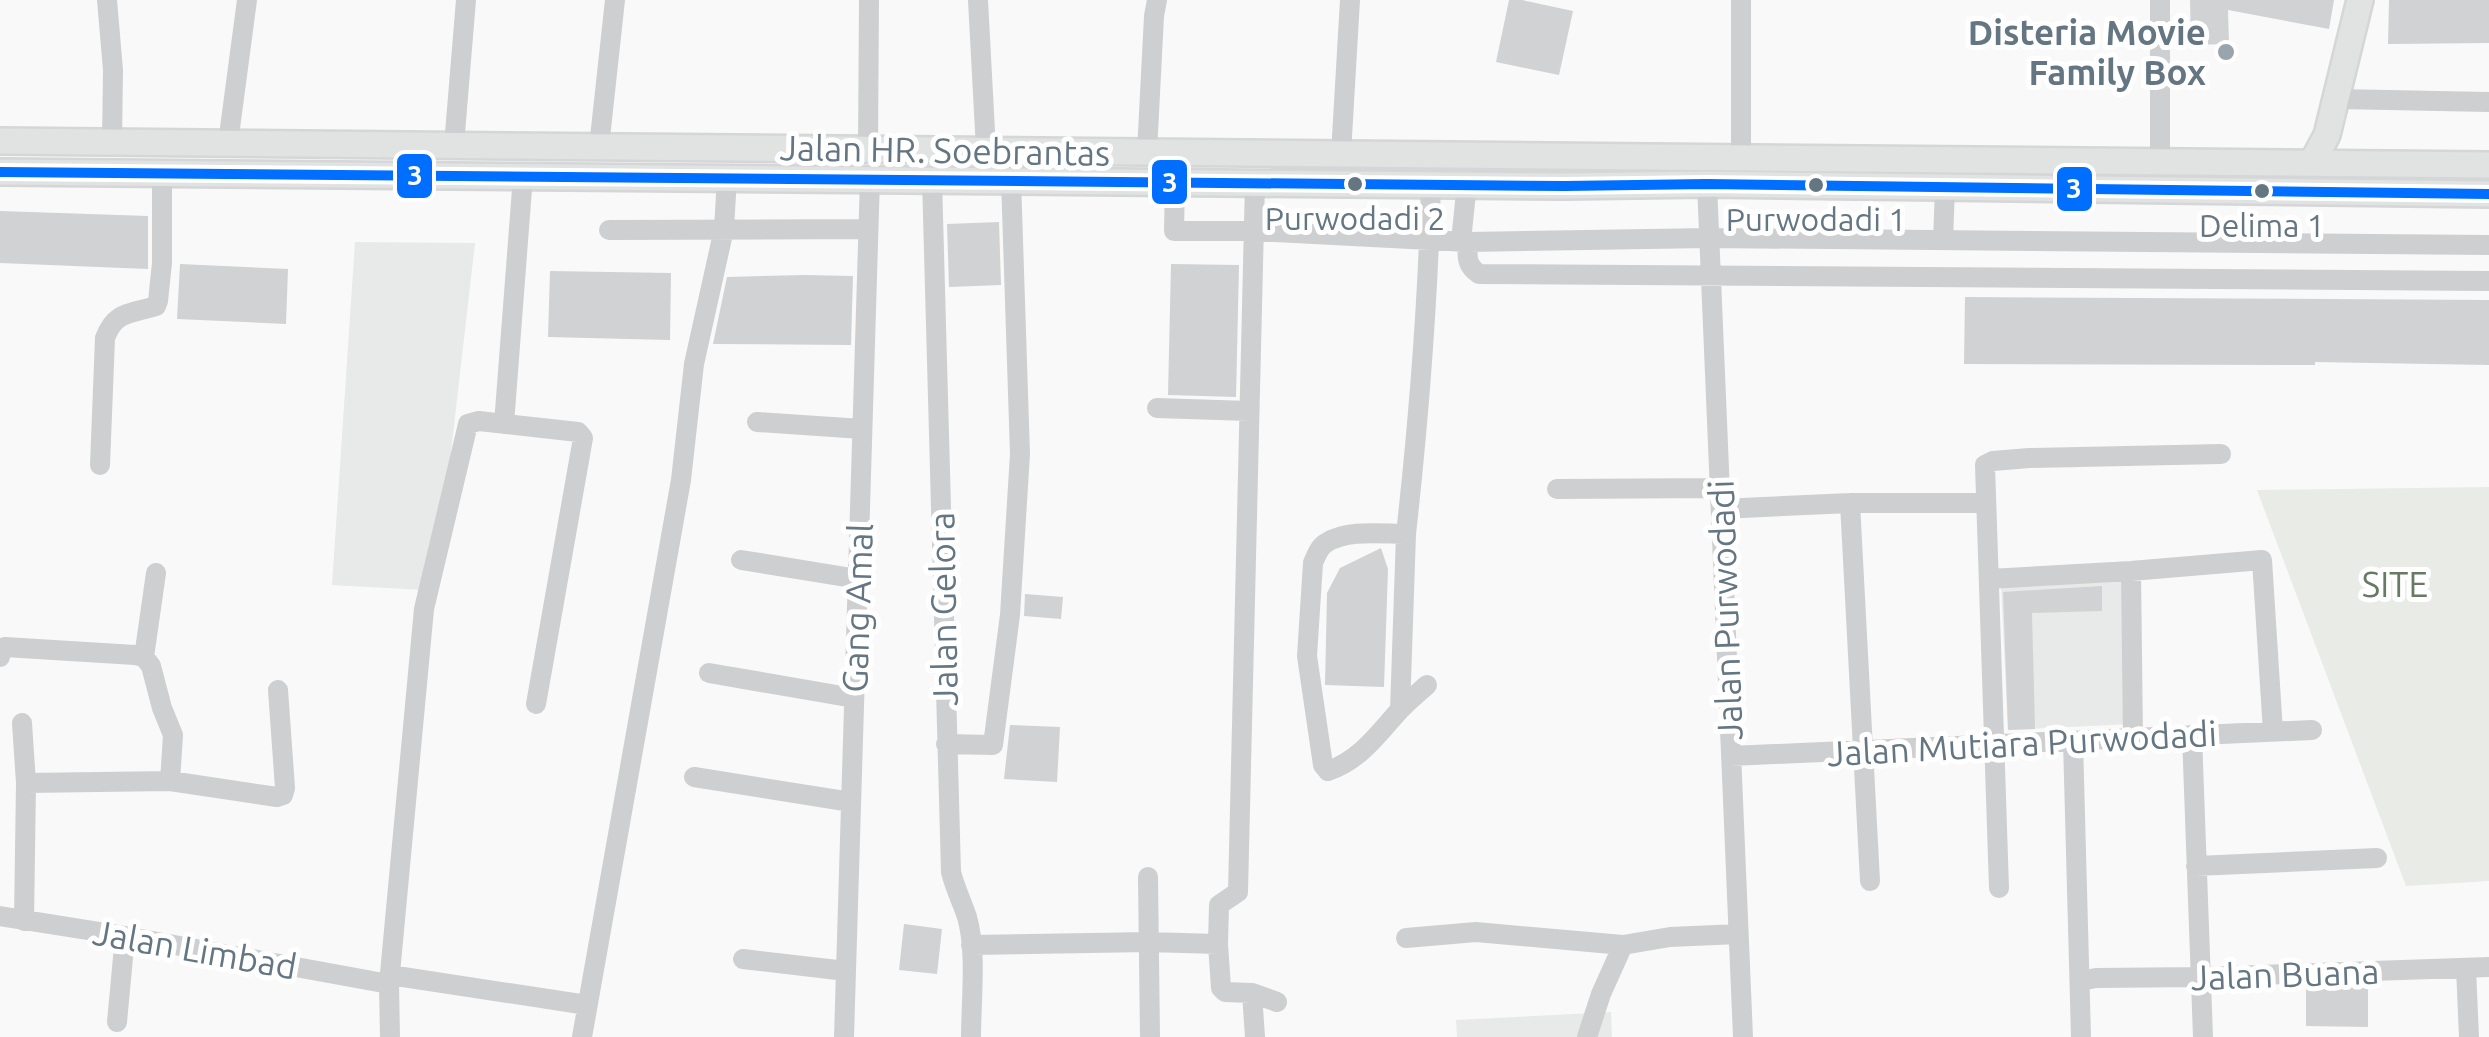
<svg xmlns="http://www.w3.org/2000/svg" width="2489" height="1037" font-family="Ubuntu,sans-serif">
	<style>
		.built { fill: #e8e9e9 }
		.green { fill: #e8ebe6 }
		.building { fill: #d0d2d3 }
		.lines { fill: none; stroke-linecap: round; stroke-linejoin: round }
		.major-casing { stroke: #d5d6d7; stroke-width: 30 }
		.minor { stroke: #cecfd0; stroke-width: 20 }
		.major { stroke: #e1e2e2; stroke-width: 25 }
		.bus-1-casing { stroke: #fff; stroke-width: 18 }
		.bus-1 { stroke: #006eff; stroke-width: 10 }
		.poi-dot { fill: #99a4ac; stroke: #fff; stroke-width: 4 }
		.bus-dot { fill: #657683; stroke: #fff; stroke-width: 4 }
		.labels { text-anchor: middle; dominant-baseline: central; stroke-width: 10; stroke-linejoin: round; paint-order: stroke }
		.bus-label { font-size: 32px; fill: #657683; stroke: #fff }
		.poi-label { font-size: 35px; font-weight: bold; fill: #657683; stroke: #fff; text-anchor: end }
		.street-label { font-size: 35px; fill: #657683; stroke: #fff }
		.park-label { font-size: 35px; fill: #687a64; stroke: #fff }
		.line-badge { stroke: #fff; stroke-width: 4 }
		.badge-label { font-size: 28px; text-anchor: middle; font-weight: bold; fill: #fff }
	</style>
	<rect width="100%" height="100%" fill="#f9f9f9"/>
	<!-- built -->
	<path class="built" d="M355 242 475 243 448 478 422 590 332 585Z
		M2124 578 2131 724 2008 730 2001 585Z
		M1611 1012 1612 1037H1457L1456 1020Z"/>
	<!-- green -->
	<path class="green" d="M2489 487V881L2406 886 2257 490Z"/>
	<!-- building -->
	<path class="building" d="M1509 0H1522L1573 11 1559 75 1496 62Z
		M2190 0H2334L2329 29 2228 10 2229 44 2191 45Z
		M2389 0H2489V43L2388 44Z
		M0 211 148 216V269L0 263Z
		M999 222 1001 285 949 287 947 224Z
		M180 264 288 269 286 324 177 319Z
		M1171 264 1239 265 1236 397 1168 395Z
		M550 271 671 273 670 340 548 337Z
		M804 275 853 276 851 345 713 344 727 277Z
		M1965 297 2489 300V365L2315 362V365L1964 364Z
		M1381 548 1388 569 1384 687 1325 685 1327 593 1340 568Z
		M2102 586V611L2032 613 2035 729 2008 730 2003 592Z
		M1025 594 1063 597 1061 619 1024 616Z
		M1010 725 1060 727 1057 782 1004 779Z
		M904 924 942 929 937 974 899 970Z
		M2368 985V1027L2306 1026V987Z"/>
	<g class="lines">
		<defs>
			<path id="major" d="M0 141 2489 165
				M2312 163 2327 135 2360 0
				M0 172 1565 186 1707 184 2489 194"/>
		</defs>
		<!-- major casing -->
		<use href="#major" class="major-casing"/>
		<!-- minor -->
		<path class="minor" d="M107 0 113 70 112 142
			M978 0 986 150
			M1741 0V158
			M2160 0V161
			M2337 99 2489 102
			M228 143 247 0
			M454 145 466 0
			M599 147 615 0
			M868 149 869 0
			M1147 152 1154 16 1157 0
			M1341 154 1350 0
			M932 179 951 872C955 888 962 902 967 917 977 952 971 1000 971 1037
			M1175 181 1174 231H1254L1468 242 1709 238 2489 245
			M1255 182 1238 892 1219 905 1218 944 1221 988 1225 992 1252 993 1277 1002
			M1707 184 1743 1037
			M609 230 868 229
			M1461 241 1467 183
			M1943 241 1945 187
			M1468 242C1467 257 1466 265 1479 274L2489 281
			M1157 408 1249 411
			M757 422 862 429
			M504 424 523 176
			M100 465 105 338C115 311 130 314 156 306L158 301 162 263V174
			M1557 489 1720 488
			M1850 503 1870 881
			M1721 509 1850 503H1984
			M741 560 858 579
			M2131 571 2133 738
			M1989 579 2131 571 2262 560 2273 732
			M0 657 1 649 5 647 135 655 144 657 151 666 162 708 173 735 170 781
			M144 657 156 573
			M709 673 854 698
			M1427 685C1417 694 1406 703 1397 713 1377 736 1358 761 1328 771L1323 765 1307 656 1313 563C1316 556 1319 547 1326 543 1347 529 1382 534 1406 534 1419 417 1428 301 1431 184
			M1400 710 1406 534
			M22 723 26 783 24 921
			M2192 735 2203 1037
			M2073 741 2081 1037
			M946 744 993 745 1010 615 1020 454 1011 179
			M1731 756 2312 730
			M694 777 851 802
			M26 783 170 781 277 797 283 795 285 788 278 690
			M2196 866 2377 858
			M1148 877 1150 1037
			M1999 888 1985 465 1993 461 2029 458 2221 454
			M0 916 125 936 389 984
			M1406 938 1476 932 1623 945
			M971 945 1148 942 1218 944
			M743 959 846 971
			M2466 968 2469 1037
			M390 975 587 1005
			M2080 981 2096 978 2201 977 2489 967
			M1252 993 1255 1037
			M117 1022 125 936
			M390 1037 389 984 424 609 468 424 479 421 578 432 583 438 536 704
			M582 1037 681 480 694 364 724 229 727 177
			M844 1037 870 178
			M1587 1037 1601 994 1623 945 1670 937 1738 934"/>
		<!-- major -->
		<use href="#major" class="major"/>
		<defs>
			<path id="bus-1" d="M0 172 1565 186 1707 184 2489 194"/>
		</defs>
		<!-- bus-1 casing -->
		<use href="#bus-1" class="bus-1-casing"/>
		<!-- bus-1 -->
		<use href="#bus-1" class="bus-1"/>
	</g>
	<!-- markers -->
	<circle class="poi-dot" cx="2226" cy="52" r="10"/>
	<g class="bus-dot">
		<circle cx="1355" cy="184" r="9"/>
		<circle cx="1816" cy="185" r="9"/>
		<circle cx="2262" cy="191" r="9"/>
	</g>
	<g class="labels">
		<!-- bus labels -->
		<g class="bus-label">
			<text x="1355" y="218">Purwodadi 2</text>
			<text x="1816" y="219">Purwodadi 1</text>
			<text x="2262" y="225">Delima 1</text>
		</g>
		<!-- poi labels -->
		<g class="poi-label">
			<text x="2206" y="32">Disteria Movie<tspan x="2206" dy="40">Family Box</tspan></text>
		</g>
		<!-- street labels -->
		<g class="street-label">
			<text transform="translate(945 150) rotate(1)">Jalan HR. Soebrantas</text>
			<text transform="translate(857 608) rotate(-88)">Gang Amal</text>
			<text transform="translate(943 609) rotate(-91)">Jalan Gelora</text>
			<text transform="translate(1725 610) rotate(-92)">Jalan Purwodadi</text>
			<text transform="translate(2022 743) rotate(-3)">Jalan Mutiara Purwodadi</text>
			<text transform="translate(195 949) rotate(10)">Jalan Limbad</text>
			<text transform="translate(2285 974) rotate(-2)">Jalan Buana</text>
		</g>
		<!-- park labels -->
		<g class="park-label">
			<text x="2395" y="584">SITE</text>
		</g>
	</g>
	<g class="line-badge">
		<rect x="395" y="152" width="39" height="48" rx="10" fill="#006eff"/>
		<rect x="1150" y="158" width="39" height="48" rx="10" fill="#006eff"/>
		<rect x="2055" y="165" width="39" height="48" rx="10" fill="#006eff"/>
	</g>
	<g class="badge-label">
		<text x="415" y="185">3</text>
		<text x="1170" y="192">3</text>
		<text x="2074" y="198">3</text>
	</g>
</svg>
